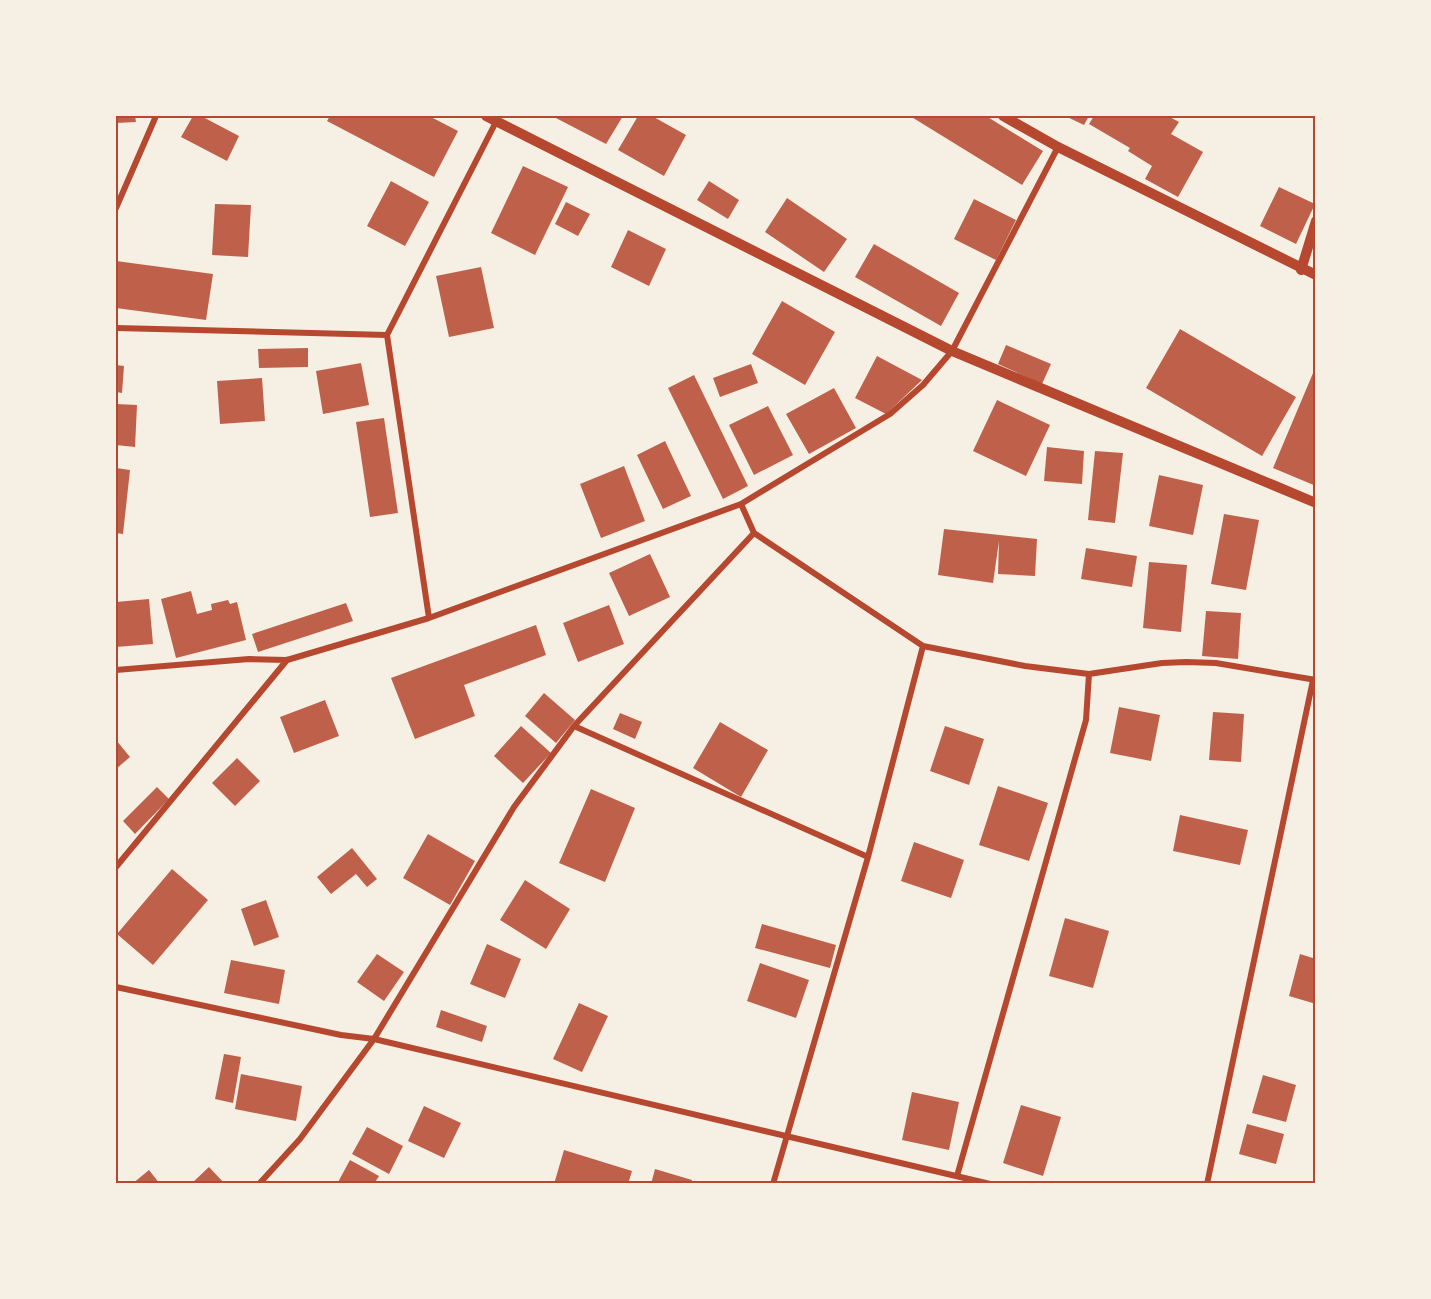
<svg xmlns="http://www.w3.org/2000/svg" width="1431" height="1299" font-family="'Golos Text',sans-serif">
	<style>
		.building { fill: #bf614a }
		.lines { fill: none; stroke-linecap: round; stroke-linejoin: round }
		.minor { stroke: #b5482f; stroke-width: 6 }
		.tertiary { stroke: #b5482f; stroke-width: 10 }
		.neatline { fill: none; stroke: #b5482f; stroke-width: 2 }
	</style>
	<rect width="100%" height="100%" fill="#f6efe4"/>
	<!-- building -->
	<path class="building" d="M116 116H135L136 122 116 123Z
		M193 116H201L239 136 227 161 181 137Z
		M330 116H429L458 131 434 177 327 121Z
		M552 116H623L606 144Z
		M638 116H652L686 135 664 176 618 150Z
		M910 116H986L1043 151 1022 185Z
		M1065 116H1089L1084 125Z
		M1094 116H1168L1179 122 1171 134 1203 152 1178 197 1145 179 1152 166 1128 151 1130 148 1089 124Z
		M523 166 568 187 535 255 491 233Z
		M391 181 429 202 405 246 367 226Z
		M709 181 739 200 728 219 697 200Z
		M1279 187 1315 204 1296 244 1260 226Z
		M787 198 847 239 824 272 765 232Z
		M974 199 1016 220 996 260 954 239Z
		M566 202 590 214 578 236 555 224Z
		M215 204 251 205 248 257 212 255Z
		M628 230 666 249 649 286 611 267Z
		M874 244 959 293 941 326 855 277Z
		M116 261 213 274 206 320 116 308Z
		M481 267 494 328 449 337 436 276Z
		M782 301 835 332 805 385 752 354Z
		M1180 329 1296 397 1262 456 1146 388Z
		M1006 345 1051 364 1042 384 998 364Z
		M308 348V367L259 368 258 349Z
		M877 356 922 380 886 414 855 398Z
		M361 363 369 405 323 414 316 371Z
		M751 364 758 383 720 397 713 378Z
		M116 365 124 366 122 393 116 392Z
		M1316 366V486L1273 468Z
		M694 375 748 486 723 499 668 388Z
		M262 378 265 421 220 424 217 381Z
		M834 388 856 428 809 454 786 414Z
		M997 400 1050 425 1026 476 973 451Z
		M116 404 137 405 135 447 116 445Z
		M768 406 793 455 754 475 729 425Z
		M384 418 398 513 370 517 356 422Z
		M665 441 691 496 663 509 637 455Z
		M1047 447 1084 451 1082 484 1044 481Z
		M1095 451 1123 453 1115 523 1088 520Z
		M624 466 645 521 601 538 580 484Z
		M116 468 130 470 123 534 116 533Z
		M1159 475 1203 485 1193 535 1149 526Z
		M1224 514 1259 520 1246 590 1211 584Z
		M944 529 1037 539 1035 576 998 574 999 541 993 583 938 575Z
		M1086 548 1137 556 1132 587 1081 579Z
		M650 554 670 597 629 616 609 573Z
		M1149 562 1187 565 1181 632 1143 628Z
		M191 591 197 614 212 610 211 604 228 600 230 604 237 602 246 640 176 658 161 599Z
		M149 599 153 644 116 647V602Z
		M346 603 353 621 258 652 252 634Z
		M609 605 624 644 578 662 563 623Z
		M1206 611 1241 613 1238 659 1202 656Z
		M536 625 546 655 464 685 475 716 415 739 391 678Z
		M544 693 575 720 556 743 525 716Z
		M325 700 339 736 294 753 280 717Z
		M1119 707 1160 715 1151 761 1110 753Z
		M1213 712 1244 714 1241 762 1209 760Z
		M620 713 642 722 635 739 613 729Z
		M720 722 768 750 741 797 693 768Z
		M521 726 551 753 523 783 494 756Z
		M945 726 984 739 969 785 930 771Z
		M116 740 130 757 116 769Z
		M237 758 260 781 235 806 212 783Z
		M998 786 1048 803 1029 861 979 845Z
		M157 787 169 799 135 834 123 821Z
		M591 789 635 808 605 882 559 863Z
		M1180 815 1248 830 1240 865 1173 851Z
		M428 834 475 861 450 905 403 878Z
		M914 842 964 860 951 898 901 881Z
		M352 848 377 879 367 887 356 874 331 894 317 877Z
		M172 869 208 900 153 965 117 934Z
		M525 880 570 909 546 949 500 920Z
		M266 900 279 937 254 946 241 909Z
		M1065 918 1109 931 1093 988 1049 976Z
		M762 924 836 945 830 968 755 948Z
		M487 944 521 959 505 998 470 984Z
		M377 954 404 972 384 1001 357 982Z
		M1300 954 1316 959V1004L1289 996Z
		M231 960 285 970 279 1004 224 993Z
		M760 963 809 980 796 1018 747 1001Z
		M579 1003 608 1016 582 1072 553 1059Z
		M441 1010 487 1026 482 1042 436 1027Z
		M224 1054 241 1057 233 1103 215 1099Z
		M241 1074 302 1086 296 1121 235 1109Z
		M1263 1075 1296 1085 1286 1122 1252 1113Z
		M912 1092 959 1102 949 1150 902 1140Z
		M1021 1105 1061 1117 1043 1176 1003 1163Z
		M424 1106 461 1123 444 1158 408 1141Z
		M1247 1124 1284 1134 1276 1164 1239 1154Z
		M367 1127 403 1146 389 1174 352 1154Z
		M564 1150 632 1171 628 1184H554Z
		M350 1160 379 1176 374 1184H337Z
		M209 1167 225 1184H191Z
		M655 1169 692 1180 691 1184H651Z
		M149 1170 160 1184H132Z"/>
	<g class="lines">
		<!-- minor -->
		<path class="minor" d="M116 208 156 116
			M116 328 387 335
			M741 504 754 533 923 646 1025 666 1089 674 1162 663 1186 662 1216 663 1316 680
			M429 618 387 335 499 116
			M116 670 249 659 287 660 429 618 741 504 890 414 923 385 952 351 1058 147
			M574 726 868 857
			M116 867 287 660
			M116 987 341 1035 374 1039 990 1184
			M957 1176 1086 720 1089 674
			M259 1184 300 1139 374 1039 514 807 574 726 754 533
			M773 1184 868 857 923 646
			M1207 1184 1313 680"/>
		<!-- tertiary -->
		<path class="tertiary" d="M486 116 952 351 1316 503
			M1003 116 1058 147 1316 275
			M1301 270 1316 221"/>
	</g>
	<!-- border -->
	<rect width="1431" height="1299" fill="none" stroke="#f6efe4" stroke-width="234"/>
	<rect x="117" y="117" width="1197" height="1065" class="neatline"/>
</svg>
